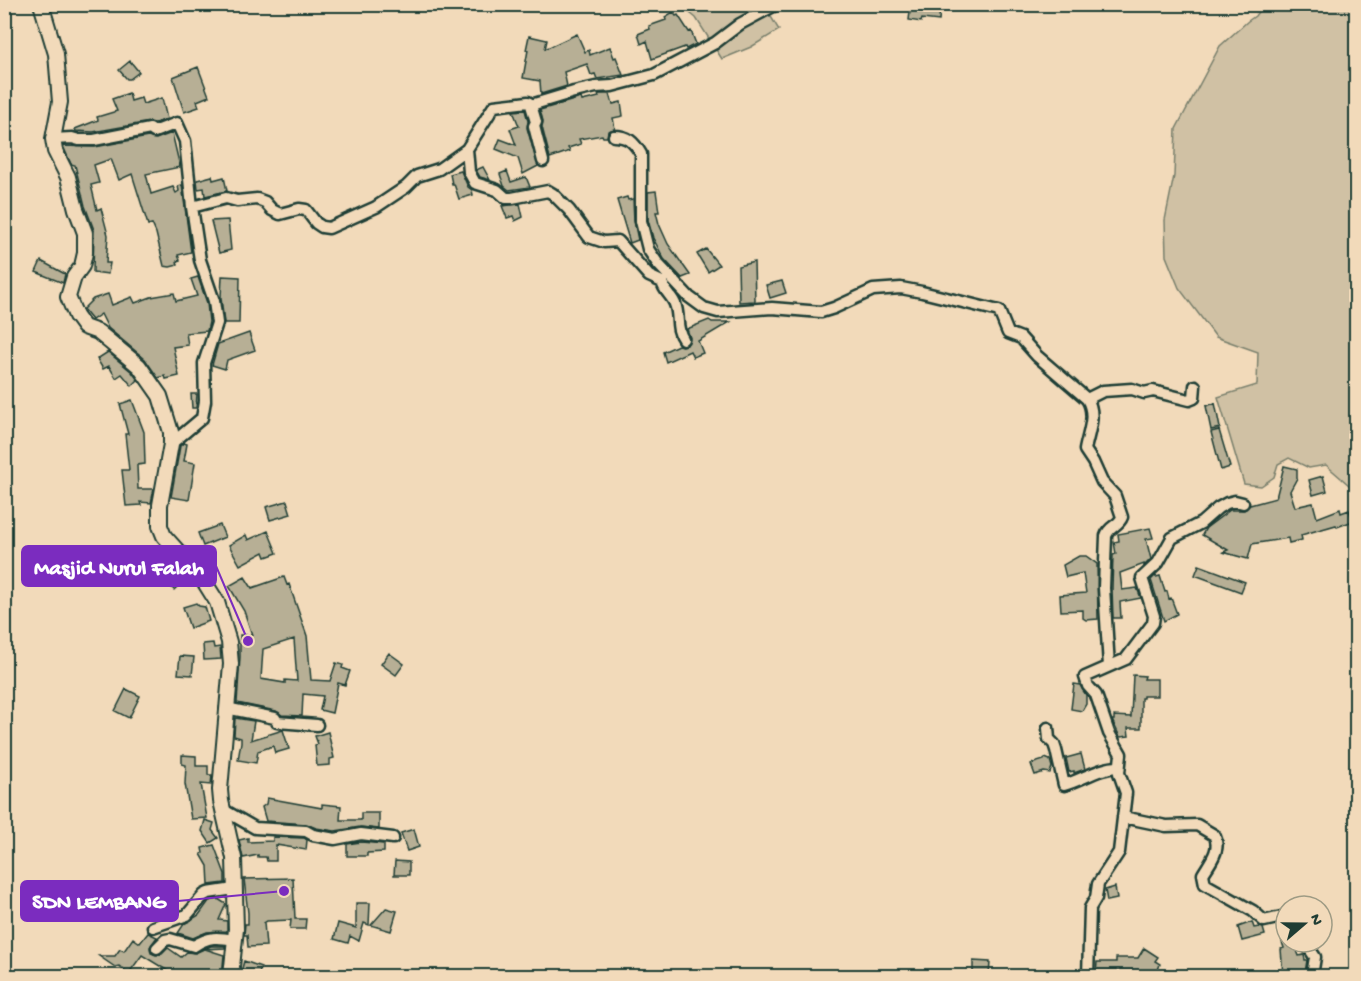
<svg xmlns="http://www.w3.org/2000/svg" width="1361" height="981" font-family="'Gochi Hand',sans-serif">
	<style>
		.green { fill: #d0c1a4; stroke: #787f6c; stroke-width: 1.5 }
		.building { fill: #b7af95; stroke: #1f3d34; stroke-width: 1.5; fill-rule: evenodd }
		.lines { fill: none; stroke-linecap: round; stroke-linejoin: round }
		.minor-casing { stroke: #1f3d34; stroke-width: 15 }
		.tertiary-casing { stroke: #1f3d34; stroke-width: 18 }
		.minor { stroke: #f2daba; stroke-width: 10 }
		.tertiary { stroke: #f2daba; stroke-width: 14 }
		.leader { fill: none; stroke: #7b2cbf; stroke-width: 2 }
		.callout-dot { fill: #7b2cbf; stroke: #f2daba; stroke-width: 2 }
		.callout { fill: #7b2cbf; stroke: #7b2cbf; stroke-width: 2 }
		.callout-label { font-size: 22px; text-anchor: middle; font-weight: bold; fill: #fff }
	</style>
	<rect width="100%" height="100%" fill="#f2daba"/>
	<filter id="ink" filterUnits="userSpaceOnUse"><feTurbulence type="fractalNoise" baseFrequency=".0167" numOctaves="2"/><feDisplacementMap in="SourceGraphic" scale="12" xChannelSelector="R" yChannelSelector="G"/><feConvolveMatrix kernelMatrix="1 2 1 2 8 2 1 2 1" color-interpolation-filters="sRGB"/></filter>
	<g filter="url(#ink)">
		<!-- green -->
		<path class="green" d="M680 5H764L779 30 751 47 722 59 696 18Z
			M1263 5H1356V491L1326 465 1309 468 1289 458 1278 464 1274 477 1261 486 1244 484 1218 397 1257 385 1258 352 1216 337 1179 288 1166 256 1165 220 1174 176 1176 129 1220 46 1248 21 1255 16Z"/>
		<!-- building -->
		<path class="building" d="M911 4H940L939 21 922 19 921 22 909 20Z
			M673 12 676 16 678 15 689 32 691 31 696 44 686 49 685 47 652 59 647 41 641 44 638 34 650 29 649 26 666 20 665 17Z
			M577 34 585 52 589 50 590 55 610 47 614 58 616 57 623 75 597 79 595 74 591 75 587 64 564 72 567 86 541 94 540 81 523 78 528 50H526L529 36 547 40 545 49Z
			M130 61 139 72 130 79H127L119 70Z
			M198 67 209 96 197 101 199 107 184 112 173 77Z
			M129 93 131 101 141 98 143 104 162 98 167 119 155 123 149 122 93 132 76 131 75 129 98 120 97 117 117 111 112 99Z
			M598 94H610L613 104 621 102 623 116 613 118 615 129 608 131 607 137H603L602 135 579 139 581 144 568 148 570 151 550 158 542 127 543 121 540 110 581 98 582 101 599 97Z
			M525 110 528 121 527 128 538 166 523 174 518 158 496 149 500 139 516 145 510 129 519 126 513 111Z
			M172 133 180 167 146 174 151 194 173 187 176 193 179 191 178 186 182 185 191 252 178 255 180 260 177 261 178 265 170 267 164 266 156 233 152 224 148 225 132 174 119 180 111 159 94 165 99 183 91 185 97 210 101 208 108 235 106 263H110L108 274 93 272 94 230 85 206 75 165 71 164 63 146 95 147 148 137 156 139Z
			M483 167 490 180 480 177 476 170Z
			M461 171 468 187 472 190 473 195 459 199 454 184H452L450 174Z
			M507 171 511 182 526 177 530 187 509 190 504 186 500 174Z
			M212 176 213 180 224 177 227 191 205 196 204 188 198 189 197 180Z
			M656 191 659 212H656L659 224 668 244 690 275 682 278 664 259 653 238 648 220V192Z
			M627 197 628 200 633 199 634 221 638 240 630 243 617 200Z
			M520 204 523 217 515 221 513 216 507 218 502 206Z
			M228 220 231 250 219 253 211 221Z
			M706 249 719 265 708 272 697 254Z
			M41 261 65 274 63 283 36 272Z
			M754 262 755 301 739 302 738 266Z
			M222 276 240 277 239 323H224L221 298Z
			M198 277 207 303 209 322 207 331 186 333 188 345 173 347 179 376 166 379 165 376 158 378 145 359 108 328 101 314 92 320 83 309 93 299 108 294 112 305 132 297 135 303 151 297 174 293 176 301 197 296 191 279Z
			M782 281 786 293 770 298 766 285Z
			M709 320 712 322H730L698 341 703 353 693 357 690 351 666 362 663 352 678 345 682 346 687 345 690 338 687 329Z
			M249 333 255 350 227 360 225 369 212 365 218 344Z
			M108 352 132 372 138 380 132 386 122 374 116 378 109 366 103 369 97 359Z
			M191 394H197L196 408H192Z
			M132 400 144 432 145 464 137 465 138 489H154L151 503 140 502 141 505 126 506 122 470H129L125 434H128L120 404Z
			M1215 403 1220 428 1211 430 1206 406Z
			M1219 430 1230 467 1221 470 1211 432Z
			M184 443 187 444 184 461 195 463 189 500 171 497 180 446Z
			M1284 466 1297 469V478L1290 491 1295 507 1313 503 1317 518 1340 509 1341 513 1349 510 1353 521 1337 527 1336 525 1301 535 1302 540 1289 543 1288 538 1252 544 1248 559 1223 552 1228 550 1202 535 1206 528 1230 510H1244L1250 505 1276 498Z
			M1323 476 1327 491 1313 495 1309 480Z
			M287 501 291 514 270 520 266 507Z
			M220 525 225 537 203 546 198 533Z
			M1150 528 1153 538 1146 539 1151 559 1144 566V564L1120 573 1122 590 1137 588 1141 598 1120 602 1121 618H1113L1112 588 1113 555 1116 554 1114 542 1119 541 1118 534Z
			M268 531 277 553 266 557 264 552 240 565 229 545 246 535 248 540Z
			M1079 556H1086L1097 564 1098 619 1086 620 1083 618V610L1061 611 1060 595 1086 593 1083 573 1066 577 1063 565Z
			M1199 565 1245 582 1241 592 1195 575Z
			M170 567 183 581 174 590 161 576Z
			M1156 575V577L1160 576 1165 592 1167 591 1169 599 1171 598 1177 614 1164 621 1151 580Z
			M245 577 252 588 284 577 287 585 289 584 307 636 311 680 330 681 336 663 343 665 342 668 350 671 345 685 338 683 332 713 320 710 323 696 303 694 302 716 282 715 276 711 237 703 240 657V635H252L244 611 229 586ZM294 639 297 681 285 680V683L261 679 263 649Z
			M196 603 199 606 205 607 209 621 190 628 183 607Z
			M213 643 214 648 220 647 221 659 204 660 203 644Z
			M389 653 404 664 396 675 381 664Z
			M180 656 194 657 192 675 178 674Z
			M1133 675 1145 676 1144 679H1157V696H1143V698H1141V728H1128L1129 736 1120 737 1112 720H1114V716L1131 717Z
			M1074 684 1080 685 1086 695V704L1082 711 1071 709Z
			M126 689 140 696 129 718 115 711Z
			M235 718 254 721 251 740 283 730 289 749 275 753 273 746 258 751 256 763 238 760 241 742V738L234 736Z
			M328 732 334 758 330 759V765L317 766 315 745 318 744 315 736Z
			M1081 754 1085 769 1074 773V771L1069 772 1066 758Z
			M182 755 196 756V766H208V775H212L211 785 201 784 207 818 191 819 185 784 186 765 182 764Z
			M1045 758 1050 760 1052 767 1050 773 1044 772 1035 775 1031 764 1044 760Z
			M267 798 322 808V804L341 806 340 820H361V813H379V829L360 827 335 831 316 828 306 824 266 821 262 807 266 804Z
			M205 820 214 823 212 830 218 838 210 843 202 831Z
			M414 829 419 847 407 851 401 833Z
			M273 837 304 838 307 840 306 850 276 845V861H267L266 857H258V855L243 858 239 840 248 838V842L273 841Z
			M361 842 384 844V852L367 853V856H347V844Z
			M214 845 225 874V883L209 885 208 866 201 854 203 853 202 848Z
			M395 861 409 862V875H394Z
			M293 878 295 919H306L305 929H290L291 920 267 921 264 923 266 946 248 947 247 935H244L245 924H248V913L244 879Z
			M1115 887 1117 899 1107 901 1105 890Z
			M218 899 226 904 219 920 227 921V931L207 932 193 938 178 933 184 924 199 915 209 901Z
			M356 903H370L369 925 364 923 359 941 350 936 348 943 334 939 338 923 356 928Z
			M386 908 397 911 391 931 371 925Z
			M1252 922 1254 928 1259 927 1263 928 1265 935 1242 941 1238 927Z
			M148 933 157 937 150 947 151 953 156 955 162 954 168 948 181 957 187 952 195 953 211 946H225V948L205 949 224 955 222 976H176L142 955 129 973 119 966 115 967 99 956H115L120 949 124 951 133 938 140 943Z
			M1282 942H1294L1299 956 1304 955 1305 960H1307L1305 973 1283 975 1281 949 1284 948Z
			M1144 948 1158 957 1155 961 1160 964 1156 976 1133 971H1109V976H1096L1097 962H1116V958H1138Z
			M244 961 261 967 258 976H240Z
			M973 961 990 962 989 976H973Z"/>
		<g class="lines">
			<defs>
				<path id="minor" d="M531 105 536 122 534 126 543 161
					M614 136C628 136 634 142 641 154V221L648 249 658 264 689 297 704 308 718 312 772 308 821 312 834 308 873 290 901 288 922 292 999 311 1008 333 1021 338 1037 356 1087 399C1097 415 1088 433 1085 450L1093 462 1102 482 1115 496 1122 517C1119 526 1109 526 1106 536L1104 588 1109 666
					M53 139 72 138 79 140H94L150 129 154 132 177 123 185 141 192 207
					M467 149 469 172 475 183 497 190 506 198H512L548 191 553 194 569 210 589 237 604 242 618 241 649 276 662 282C664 291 672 296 675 304 680 316 675 328 683 339
					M1087 399 1103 391 1132 389 1144 393 1153 391 1189 400 1194 398 1195 386
					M171 444 202 418 205 401 204 363 217 323 214 301 200 260 192 207 226 198 237 201 257 199 265 202 272 210 280 214 299 209 306 210 316 223 322 227 329 228 376 207 406 187 417 176 439 169 467 149 494 106 528 102 531 105 574 92 596 87 612 86 654 75 715 43 740 24 777 4
					M226 708 275 718 277 722 317 725
					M1048 728 1049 739 1054 744 1056 750 1064 785C1082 780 1100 767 1119 767
					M222 809 255 828 306 831 313 835 335 839 361 834 393 838
					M1123 817 1166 826 1197 825 1214 835C1222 849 1210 862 1203 874L1205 884 1253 911 1264 921 1286 916
					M153 927 187 915 204 895 208 893 234 889
					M1305 942 1315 957 1312 976
					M157 948 165 940 170 939 194 946C209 936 217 937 235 940
					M1088 976 1090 908 1096 898 1098 884 1119 852 1126 793 1119 773 1121 754 1109 733 1096 695 1088 686 1085 677 1126 659 1153 623 1154 616 1142 578 1158 563 1172 538 1201 523 1218 508 1227 503 1235 501 1243 503"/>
				<path id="tertiary" d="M41 4 56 54 60 102 53 139 55 151 68 177 76 209 85 233V253L82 266 74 277 68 297 76 316 84 327 98 332 139 366 160 396 171 432V444L160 505V526L164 536 202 578 217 602 229 642 231 664 220 790 221 801 234 858 236 929 231 976"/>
			</defs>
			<!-- minor casing -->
			<use href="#minor" class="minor-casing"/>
			<!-- tertiary casing -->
			<use href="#tertiary" class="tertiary-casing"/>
			<!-- minor -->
			<use href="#minor" class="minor"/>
			<!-- tertiary -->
			<use href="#tertiary" class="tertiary"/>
		</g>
	</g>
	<!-- callouts -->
	<path class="leader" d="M248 641L216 566M284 891L178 901"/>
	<g class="callout-dot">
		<circle cx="248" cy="641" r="6"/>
		<circle cx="284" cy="891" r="6"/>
	</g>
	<g class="callout">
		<rect x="22" y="546" width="194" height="40" rx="6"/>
		<rect x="21" y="881" width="157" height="40" rx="6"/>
	</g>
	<g class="callout-label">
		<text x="119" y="574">Masjid Nurul Falah</text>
		<text x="99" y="908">SDN LEMBANG</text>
	</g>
	<!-- margin -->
	<rect width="1361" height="981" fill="none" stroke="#f2daba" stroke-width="24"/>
	<rect x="12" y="12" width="1337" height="957" fill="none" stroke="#1f3d34" stroke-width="2" filter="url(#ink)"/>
	<!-- north arrow -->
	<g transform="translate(1304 924) rotate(70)"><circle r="28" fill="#f2daba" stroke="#9e9b84" stroke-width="1.5"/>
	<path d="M0-4.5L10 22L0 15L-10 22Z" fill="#1f3d34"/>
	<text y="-9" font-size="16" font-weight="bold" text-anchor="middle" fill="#1f3d34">N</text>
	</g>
</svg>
